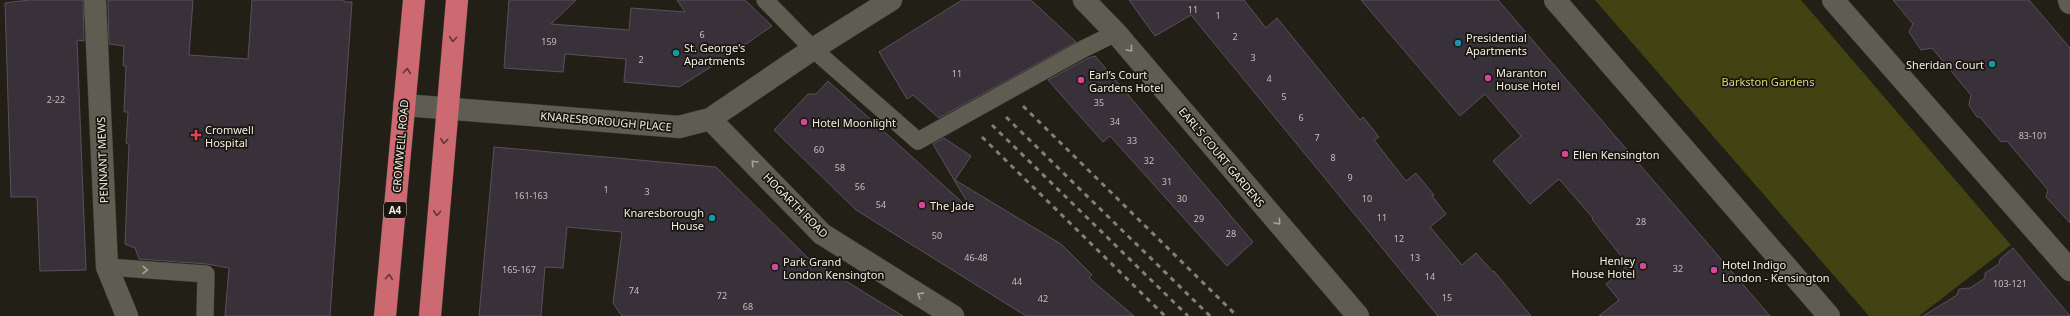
<svg xmlns="http://www.w3.org/2000/svg" width="2070" height="316" font-family="'Noto Sans',sans-serif">
	<style>
		.green { fill: #414412 }
		.building { fill: #393139; stroke: #595059 }
		.lines { fill: none; stroke-linecap: round; stroke-linejoin: round }
		.lane-casing { stroke: #3d3b35; stroke-width: 18 }
		.street-casing { stroke: #3d3b35; stroke-width: 23 }
		.highway-casing { stroke: #3d3b35; stroke-width: 23 }
		.lane { stroke: #5f5c51; stroke-width: 17 }
		.street { stroke: #5f5c51; stroke-width: 22 }
		.highway { stroke: #cd6970; stroke-width: 22 }
		.rail { stroke: #817f77; stroke-width: 3; stroke-dasharray: 5 5; stroke-linecap: butt }
		.oneway { stroke: #603735 }
		.oneway2 { stroke: #a7a49c }
		.culture-dot { fill: #0f9aa8; stroke: #18160d; stroke-width: 1.5 }
		.hotel-dot { fill: #d1479c; stroke: #18160d; stroke-width: 1.5 }
		.health-dot { fill: #e0444e; stroke: #18160d; stroke-width: 1.5 }
		.labels { text-anchor: middle; dominant-baseline: central; stroke-width: 3.5; stroke-linejoin: round; paint-order: stroke }
		.number-label { font-size: 9px; fill: #c2bebc }
		.shield { fill: #18160d; stroke: #aeaca6; stroke-width: 1 }
		.shield-label { font-size: 10px; font-weight: bold; fill: #efede7 }
		.poi-label { font-size: 11px; fill: #efede7; stroke: #18160d; text-anchor: start }
		.park-label { font-size: 11px; fill: #d2da6e; stroke: #18160d }
		.street-label { font-size: 11px; fill: #efede7; stroke: #18160d }
	</style>
	<rect width="100%" height="100%" fill="#222016"/>
	<!-- green -->
	<path class="green" d="M1595 0H1801L2011 245 1919 316H1869Z"/>
	<!-- building -->
	<path class="building" d="M29 0H83L84 41 77 40 86 270 40 271 37 197H11L5 3Z
		M108 0H193L189 55 248 59 252 0H344V2H352L330 316H225L229 268 207 264 139 259 135 248 125 244 129 144 126 143 128 112H124L126 66H123L124 46 109 44Z
		M509 0H576L551 24 629 30 631 8 685 12 677 0H745L772 26 733 53 679 87 624 82 626 59 565 54 563 72 504 68Z
		M962 0H1031L1076 42 939 118 913 95 907 99 879 52Z
		M1129 0H1244L1266 28 1277 18 1360 120 1363 117 1379 137 1374 140 1406 181 1416 173 1434 195 1432 196 1446 214 1430 227 1462 265 1476 253 1493 272 1494 271 1531 316H1438L1191 15 1155 36Z
		M1361 0H1498L1770 316H1599L1619 300 1606 284 1628 265 1592 219 1593 218 1559 179 1530 204 1493 161 1521 136 1485 94 1460 116Z
		M1893 0H2029L2070 48V223L2046 197 2048 190 2007 141 2001 142 1980 117H1977L1969 105 1971 95 1932 48 1921 50 1909 32 1913 24Z
		M1095 56 1253 242 1227 266 1110 136 1103 142 1048 80 1088 58Z
		M828 81 973 212 933 144 944 138 971 156 955 180 1061 244 1092 275 1089 278 1134 316H1026L856 210 774 130 808 94H816Z
		M494 147 716 167 808 258 903 316H622L613 303 622 232 567 227 563 268 545 267 541 316H479Z
		M2013 248 2070 316H1923L1957 295 1959 289 1970 288 1985 278V273L1999 264 2000 259Z"/>
	<g class="lines">
		<defs>
			<path id="lane" d="M765 0 813 49 918 141 1083 49 1116 33
				M107 267 206 274 205 316"/>
			<path id="street" d="M95 0 107 267 127 316
				M1084 0 1116 33 1358 316
				M1555 0 1829 316
				M1833 0 2070 270
				M2069 0 2070 3
				M404 105 679 127 710 119 813 49 891 0
				M710 119 822 234 953 316"/>
			<path id="highway" d="M385 316 414 0
				M430 316 457 0"/>
		</defs>
		<!-- lane casing -->
		<use href="#lane" class="lane-casing"/>
		<!-- street casing -->
		<use href="#street" class="street-casing"/>
		<!-- highway casing -->
		<use href="#highway" class="highway-casing"/>
		<!-- lane -->
		<use href="#lane" class="lane"/>
		<!-- street -->
		<use href="#street" class="street"/>
		<!-- highway -->
		<use href="#highway" class="highway"/>
		<!-- rail -->
		<path class="rail" d="M1023 106 1237 316
			M1006 117 1210 316
			M992 125 1188 316
			M982 137 1165 316"/>
	</g>
	<!-- one-way arrows -->
	<defs><path id="oneway-chevron" d="M-2-3.5L2.5 0L-2 3.5" fill="none" stroke-width="1.6" stroke-linecap="round" stroke-linejoin="round"/></defs>
	<g class="oneway">
		<use href="#oneway-chevron" transform="translate(453 39) rotate(95)"/>
		<use href="#oneway-chevron" transform="translate(407 71) rotate(-85)"/>
		<use href="#oneway-chevron" transform="translate(444 141) rotate(96)"/>
		<use href="#oneway-chevron" transform="translate(437 213) rotate(94)"/>
		<use href="#oneway-chevron" transform="translate(389 277) rotate(-85)"/>
	</g>
	<g class="oneway2">
		<use href="#oneway-chevron" transform="translate(1130 49) rotate(50)"/>
		<use href="#oneway-chevron" transform="translate(754 163) rotate(-134)"/>
		<use href="#oneway-chevron" transform="translate(1278 222) rotate(50)"/>
		<use href="#oneway-chevron" transform="translate(145 270) rotate(4)"/>
		<use href="#oneway-chevron" transform="translate(920 295) rotate(-148)"/>
	</g>
	<!-- markers -->
	<g class="culture-dot">
		<circle cx="1458" cy="43" r="4"/>
		<circle cx="676" cy="53" r="4"/>
		<circle cx="1992" cy="64" r="4"/>
		<circle cx="712" cy="218" r="4"/>
	</g>
	<g class="hotel-dot">
		<circle cx="1488" cy="78" r="4"/>
		<circle cx="1081" cy="80" r="4"/>
		<circle cx="804" cy="122" r="4"/>
		<circle cx="1565" cy="154" r="4"/>
		<circle cx="922" cy="205" r="4"/>
		<circle cx="1643" cy="266" r="4"/>
		<circle cx="775" cy="267" r="4"/>
		<circle cx="1714" cy="270" r="4"/>
	</g>
	<path class="health-dot" d="M194 129h4v4h4v4h-4v4h-4v-4h-4v-4h4z"/>
	<g class="labels">
		<!-- number labels -->
		<g class="number-label">
			<text x="1193" y="9">11</text>
			<text x="1218" y="15">1</text>
			<text x="702" y="34">6</text>
			<text x="1235" y="36">2</text>
			<text x="549" y="41">159</text>
			<text x="1253" y="57">3</text>
			<text x="641" y="59">2</text>
			<text x="957" y="73">11</text>
			<text x="1269" y="78">4</text>
			<text x="1284" y="96">5</text>
			<text x="56" y="99">2-22</text>
			<text x="1099" y="102">35</text>
			<text x="1301" y="117">6</text>
			<text x="1115" y="121">34</text>
			<text x="2033" y="135">83-101</text>
			<text x="1317" y="137">7</text>
			<text x="1132" y="140">33</text>
			<text x="819" y="149">60</text>
			<text x="1333" y="157">8</text>
			<text x="1149" y="160">32</text>
			<text x="840" y="167">58</text>
			<text x="1350" y="177">9</text>
			<text x="1167" y="181">31</text>
			<text x="860" y="186">56</text>
			<text x="606" y="189">1</text>
			<text x="647" y="191">3</text>
			<text x="531" y="195">161-163</text>
			<text x="1182" y="198">30</text>
			<text x="1367" y="198">10</text>
			<text x="881" y="204">54</text>
			<text x="1382" y="217">11</text>
			<text x="1199" y="218">29</text>
			<text x="1641" y="221">28</text>
			<text x="1231" y="233">28</text>
			<text x="937" y="235">50</text>
			<text x="1399" y="238">12</text>
			<text x="976" y="257">46-48</text>
			<text x="1415" y="257">13</text>
			<text x="1678" y="268">32</text>
			<text x="519" y="269">165-167</text>
			<text x="1430" y="276">14</text>
			<text x="1017" y="281">44</text>
			<text x="2010" y="283">103-121</text>
			<text x="634" y="290">74</text>
			<text x="722" y="295">72</text>
			<text x="1447" y="297">15</text>
			<text x="1043" y="298">42</text>
			<text x="748" y="306">68</text>
		</g>
		<!-- shield labels -->
		<rect class="shield" x="384" y="202" width="22" height="16" rx="3"/>
		<g class="shield-label">
			<text x="395" y="210">A4</text>
		</g>
		<!-- poi labels -->
		<g class="poi-label">
			<text x="1466" y="37">Presidential<tspan x="1466" dy="13">Apartments</tspan></text>
			<text x="684" y="47">St. George's<tspan x="684" dy="13">Apartments</tspan></text>
			<text x="1984" y="64" text-anchor="end">Sheridan Court</text>
			<text x="1496" y="72">Maranton<tspan x="1496" dy="13">House Hotel</tspan></text>
			<text x="1089" y="74">Earl’s Court<tspan x="1089" dy="13">Gardens Hotel</tspan></text>
			<text x="812" y="122">Hotel Moonlight</text>
			<text x="205" y="129">Cromwell<tspan x="205" dy="13">Hospital</tspan></text>
			<text x="1573" y="154">Ellen Kensington</text>
			<text x="930" y="205">The Jade</text>
			<text x="704" y="212" text-anchor="end">Knaresborough<tspan x="704" dy="13">House</tspan></text>
			<text x="1635" y="260" text-anchor="end">Henley<tspan x="1635" dy="13">House Hotel</tspan></text>
			<text x="783" y="261">Park Grand<tspan x="783" dy="13">London Kensington</tspan></text>
			<text x="1722" y="264">Hotel Indigo<tspan x="1722" dy="13">London - Kensington</tspan></text>
		</g>
		<!-- park labels -->
		<g class="park-label">
			<text x="1768" y="81">Barkston Gardens</text>
		</g>
		<!-- street labels -->
		<g class="street-label">
			<text transform="translate(606 121) rotate(5)">KNARESBOROUGH PLACE</text>
			<text transform="translate(400 146) rotate(-85)">CROMWELL ROAD</text>
			<text transform="translate(1222 157) rotate(50)">EARL'S COURT GARDENS</text>
			<text transform="translate(102 160) rotate(-92)">PENNANT MEWS</text>
			<text transform="translate(796 205) rotate(45)">HOGARTH ROAD</text>
		</g>
	</g>
</svg>
